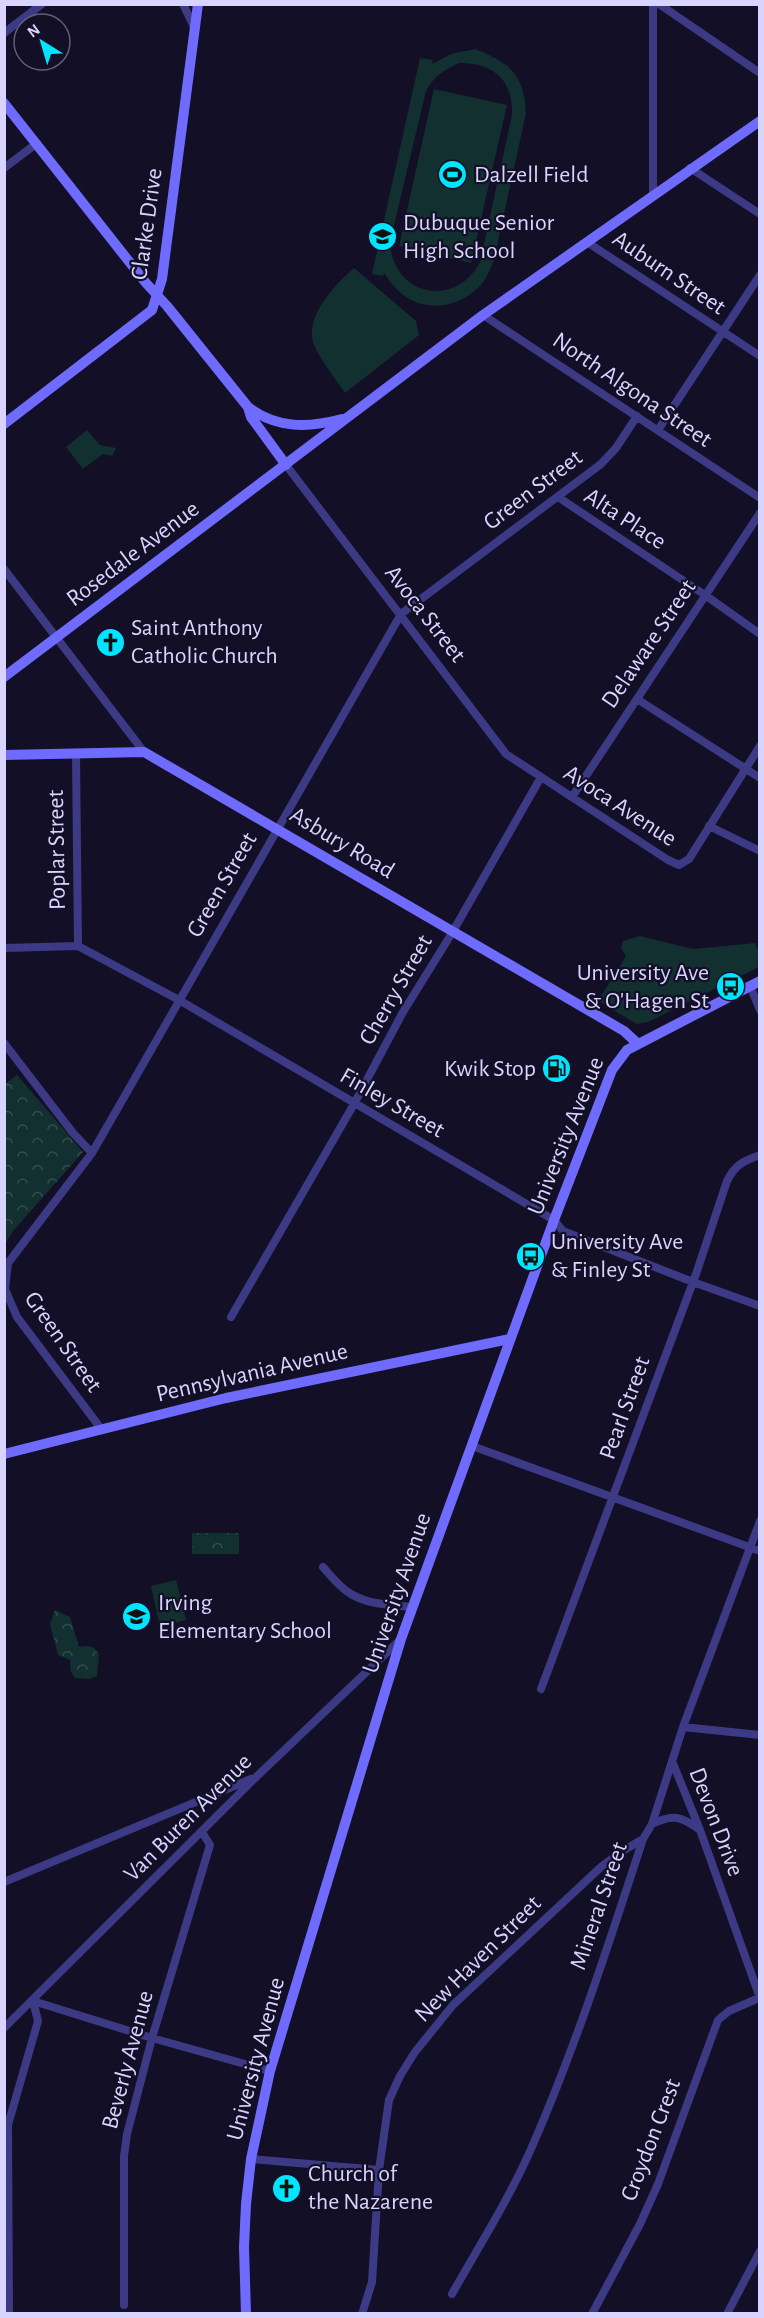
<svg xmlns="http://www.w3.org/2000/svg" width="764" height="2318" font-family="'Alegreya Sans',sans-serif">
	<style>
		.green { fill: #12302f; fill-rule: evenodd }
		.forest { fill: url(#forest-crowns) }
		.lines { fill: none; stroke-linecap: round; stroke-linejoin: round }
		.street { stroke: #3d3a85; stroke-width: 8 }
		.secondary { stroke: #6f6bff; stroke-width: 10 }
		.labels { text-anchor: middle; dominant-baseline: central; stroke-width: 4.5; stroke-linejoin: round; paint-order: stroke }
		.poi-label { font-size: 24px; fill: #d9d4ff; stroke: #130f26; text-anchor: start }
		.street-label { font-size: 24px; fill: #d9d4ff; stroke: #130f26 }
	</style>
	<defs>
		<pattern id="forest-crowns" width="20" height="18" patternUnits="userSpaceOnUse" patternTransform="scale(1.5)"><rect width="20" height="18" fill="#12302f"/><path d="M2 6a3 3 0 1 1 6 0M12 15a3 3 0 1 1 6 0" fill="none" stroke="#344d4e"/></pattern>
	</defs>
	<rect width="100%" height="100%" fill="#130f26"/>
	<!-- green -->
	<path class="green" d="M475 49C510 63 524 74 526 113L494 260C491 267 488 275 484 281 465 306 428 315 402 294 395 289 389 280 384 273L383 276 372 274 420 58 433 60 432 64 451 54ZM459 63C493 63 513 79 512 115L480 262C455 310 392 295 390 242L426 91C434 76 444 70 459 63Z
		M434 89 507 105 471 263 399 246Z
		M354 268 416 321 419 335 345 393C337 381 317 355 313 342 306 314 335 285 354 268Z
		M87 430 100 445 116 448 112 456 103 454 83 469 66 447Z
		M640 936 693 949 755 943 759 953V967L648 1022 637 1024 598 1001 626 956 621 948 623 941Z
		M176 1580 186 1620 160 1627 151 1586Z"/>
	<!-- forest -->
	<path class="forest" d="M17 1075 83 1152 13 1231 5 1244V1084Z
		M192 1533H239V1554H192Z
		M55 1610 70 1617 79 1647C89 1645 93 1646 99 1654L97 1676 89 1679 75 1678 71 1672 70 1660 58 1655 50 1624Z"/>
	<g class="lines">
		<!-- street -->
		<path class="street" d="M183 4 194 27
			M653 4V194
			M659 4 760 73
			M4 33 42 4
			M4 168 36 144
			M690 168 760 214
			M587 242 760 356
			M483 315 760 498
			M658 430 760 275
			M286 465 506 754 668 860 679 865 689 859 760 746
			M558 497 705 595 760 634
			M4 569 144 752
			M637 699 760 778
			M76 754 78 946
			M572 797 760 513
			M709 826 760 851
			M4 948 78 946 179 1000 554 1220 563 1231 693 1282 760 1306
			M750 986 760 1010
			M4 1043 73 1133 92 1153
			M231 1317 354 1104 403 1012 452 933 541 777
			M102 1430 17 1317 5 1289 8 1263 92 1153 401 614 601 464 616 448 637 416
			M472 1446 760 1551
			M323 1567C331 1576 340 1588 351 1594 369 1605 392 1605 413 1607
			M541 1689 696 1274 727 1181C735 1165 743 1161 760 1155
			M683 1727 760 1735
			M672 1761 700 1830 760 1998
			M652 1824C673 1814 681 1816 700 1830
			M4 1882 251 1779
			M33 2001 152 2038 270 2071
			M4 2028 255 1778 400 1640
			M251 2159 379 2170
			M452 2294C479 2246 509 2199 531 2149 575 2049 609 1943 643 1839L652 1824 683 1727 760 1521
			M124 2305V2156L127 2134 152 2038 210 1845 202 1832
			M9 2314 8 2125 38 2021 33 2001
			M362 2314 372 2282 379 2170 389 2100 400 2076 415 2052 453 2005 601 1867 621 1852 643 1839
			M592 2314 640 2224 658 2184 718 2020 729 2011 759 1998
			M727 2314 760 2251"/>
		<!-- secondary -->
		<path class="secondary" d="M4 103 146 283 167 306 248 407C277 429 308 428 342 419
			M248 407 251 417 286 465
			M4 424 152 310 162 279 198 4
			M4 677 483 315 760 121
			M4 755 144 752 624 1031 637 1043
			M4 1454 226 1398 510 1339
			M246 2314 244 2247 246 2204 251 2159 270 2071 401 1639 554 1220 612 1070 627 1050 760 981"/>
	</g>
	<!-- icons -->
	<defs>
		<symbol id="stadium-disc" viewBox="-11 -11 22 22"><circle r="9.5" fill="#00e5ff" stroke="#130f26"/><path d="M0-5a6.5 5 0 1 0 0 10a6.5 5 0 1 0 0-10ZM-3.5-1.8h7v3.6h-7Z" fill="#111"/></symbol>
		<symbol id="school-disc" viewBox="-11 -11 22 22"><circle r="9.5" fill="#00e5ff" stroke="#130f26"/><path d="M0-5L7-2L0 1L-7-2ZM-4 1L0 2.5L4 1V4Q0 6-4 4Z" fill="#111"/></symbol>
		<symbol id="church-disc" viewBox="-11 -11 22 22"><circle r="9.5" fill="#00e5ff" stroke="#130f26"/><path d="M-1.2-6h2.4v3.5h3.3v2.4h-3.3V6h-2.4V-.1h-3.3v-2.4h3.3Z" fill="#111"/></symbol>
		<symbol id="bus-disc" viewBox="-11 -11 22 22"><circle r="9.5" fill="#00e5ff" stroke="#130f26"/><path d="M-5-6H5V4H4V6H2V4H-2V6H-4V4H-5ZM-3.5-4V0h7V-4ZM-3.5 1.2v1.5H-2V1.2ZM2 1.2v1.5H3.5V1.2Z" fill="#111"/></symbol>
		<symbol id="fuel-disc" viewBox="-11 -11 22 22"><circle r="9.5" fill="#00e5ff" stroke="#130f26"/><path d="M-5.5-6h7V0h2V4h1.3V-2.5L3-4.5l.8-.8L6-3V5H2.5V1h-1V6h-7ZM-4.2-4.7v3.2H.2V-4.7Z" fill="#111"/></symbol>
	</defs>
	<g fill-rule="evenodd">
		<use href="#stadium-disc" x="436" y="158" width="33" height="33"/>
		<use href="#school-disc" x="366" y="220" width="33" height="33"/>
		<use href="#church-disc" x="94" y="626" width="33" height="33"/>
		<use href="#bus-disc" x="714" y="970" width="33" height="33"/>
		<use href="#fuel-disc" x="540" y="1052" width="33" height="33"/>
		<use href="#bus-disc" x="514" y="1240" width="33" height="33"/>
		<use href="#school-disc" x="120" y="1600" width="33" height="33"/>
		<use href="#church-disc" x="270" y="2172" width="33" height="33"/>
	</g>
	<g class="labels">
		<!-- poi labels -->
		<g class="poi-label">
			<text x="474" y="175">Dalzell Field</text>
			<text x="403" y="223">Dubuque Senior<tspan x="403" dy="28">High School</tspan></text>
			<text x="131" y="628">Saint Anthony<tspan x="131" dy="28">Catholic Church</tspan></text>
			<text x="709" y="973" text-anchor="end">University Ave<tspan x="709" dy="28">&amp; O'Hagen St</tspan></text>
			<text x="536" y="1069" text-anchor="end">Kwik Stop</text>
			<text x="551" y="1242">University Ave<tspan x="551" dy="28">&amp; Finley St</tspan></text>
			<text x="158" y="1603">Irving<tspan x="158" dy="28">Elementary School</tspan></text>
			<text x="308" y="2174">Church of<tspan x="308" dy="28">the Nazarene</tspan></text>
		</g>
		<!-- street labels -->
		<g class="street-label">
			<text transform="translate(147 224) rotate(-82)">Clarke Drive</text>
			<text transform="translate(669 273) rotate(34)">Auburn Street</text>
			<text transform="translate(632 390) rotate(34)">North Algona Street</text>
			<text transform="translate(533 490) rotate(-37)">Green Street</text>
			<text transform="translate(625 519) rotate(33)">Alta Place</text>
			<text transform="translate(133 554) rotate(-37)">Rosedale Avenue</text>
			<text transform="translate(425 614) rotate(52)">Avoca Street</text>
			<text transform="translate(649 644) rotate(-56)">Delaware Street</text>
			<text transform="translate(620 806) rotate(33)">Avoca Avenue</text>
			<text transform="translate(342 843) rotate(31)">Asbury Road</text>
			<text transform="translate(57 850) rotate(-91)">Poplar Street</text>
			<text transform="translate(222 885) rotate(-60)">Green Street</text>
			<text transform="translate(396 990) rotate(-60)">Cherry Street</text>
			<text transform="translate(392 1103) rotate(30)">Finley Street</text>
			<text transform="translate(566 1136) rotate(-68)">University Avenue</text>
			<text transform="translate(63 1342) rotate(55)">Green Street</text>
			<text transform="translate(252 1373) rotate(-13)">Pennsylvania Avenue</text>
			<text transform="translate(625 1408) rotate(-70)">Pearl Street</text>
			<text transform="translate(397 1593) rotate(-71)">University Avenue</text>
			<text transform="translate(188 1818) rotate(-45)">Van Buren Avenue</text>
			<text transform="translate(716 1822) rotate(69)">Devon Drive</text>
			<text transform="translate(599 1906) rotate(-71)">Mineral Street</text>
			<text transform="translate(478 1959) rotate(-45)">New Haven Street</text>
			<text transform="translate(256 2059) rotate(-75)">University Avenue</text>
			<text transform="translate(128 2060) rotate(-75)">Beverly Avenue</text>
			<text transform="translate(651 2140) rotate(-69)">Croydon Crest</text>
		</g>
	</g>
	<!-- border -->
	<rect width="764" height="2318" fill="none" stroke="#d9d4ff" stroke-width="12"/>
	<!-- north arrow -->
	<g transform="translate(42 42) rotate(323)"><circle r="28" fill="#130f26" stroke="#625e7d" stroke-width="1.5"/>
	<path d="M0-4.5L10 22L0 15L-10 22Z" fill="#00e5ff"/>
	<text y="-9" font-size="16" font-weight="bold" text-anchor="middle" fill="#d9d4ff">N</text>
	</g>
</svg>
